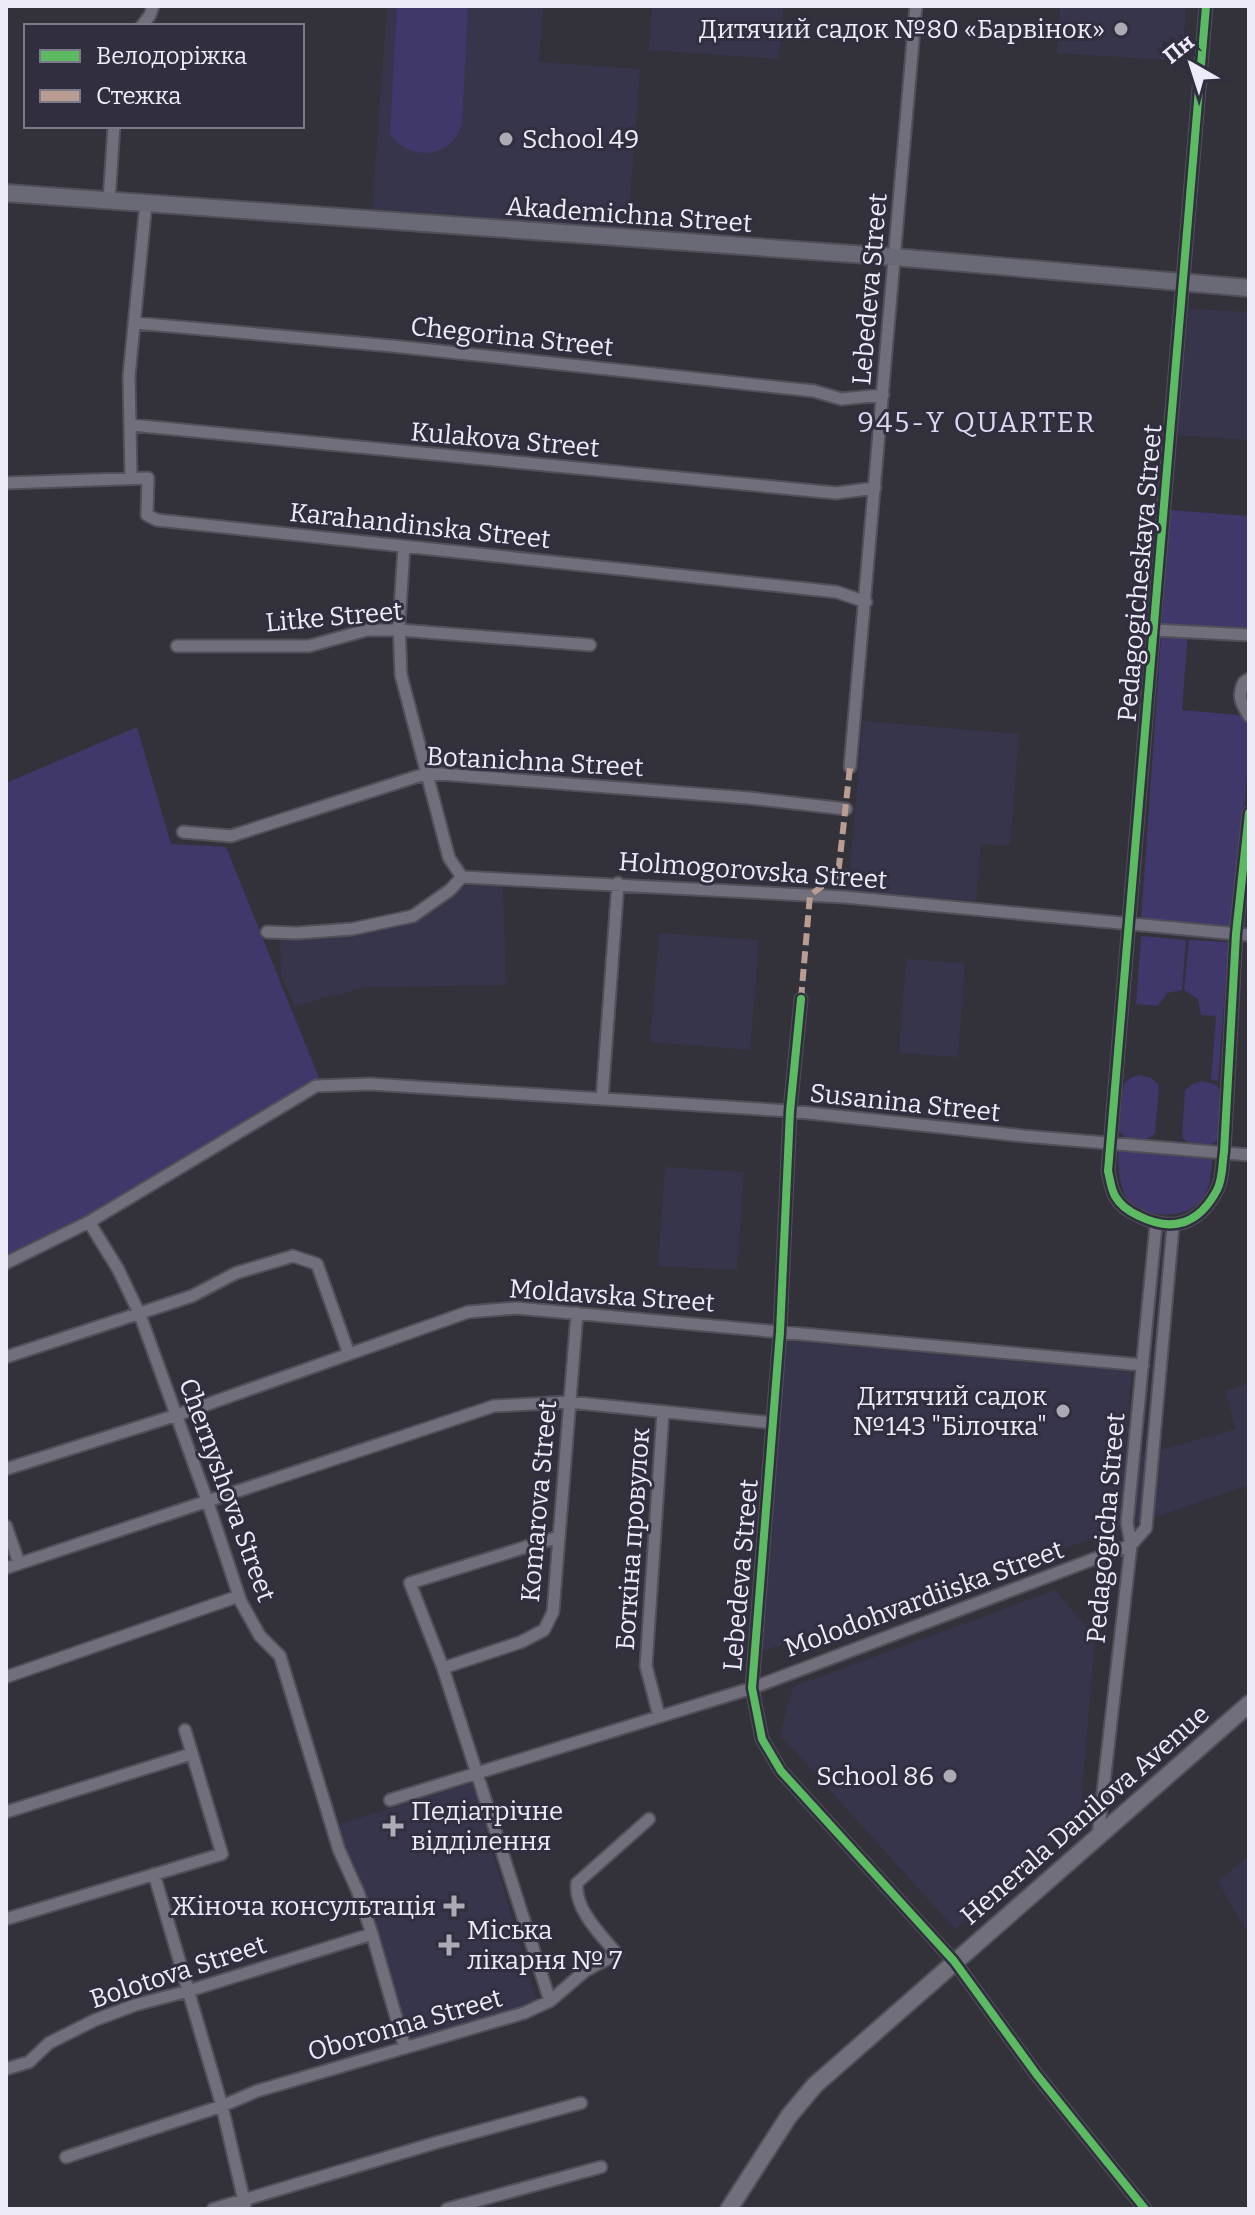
<svg xmlns="http://www.w3.org/2000/svg" width="1255" height="2215" font-family="Bitter,serif">
	<style>
		.built { fill: #37354b }
		.green { fill: #40376a }
		.lines { fill: none; stroke-linecap: round; stroke-linejoin: round }
		.street-casing { stroke: #515058; stroke-width: 15 }
		.secondary-casing { stroke: #515058; stroke-width: 20 }
		.primary-casing { stroke: #515058; stroke-width: 20 }
		.street { stroke: #716f7c; stroke-width: 11 }
		.secondary { stroke: #6a6976; stroke-width: 16 }
		.primary { stroke: #716f7c; stroke-width: 16 }
		.quiet { stroke: #b99d93; stroke-width: 6; stroke-dasharray: 12 6; stroke-linecap: butt }
		.cycleway-casing { stroke: #302e3f; stroke-width: 13 }
		.cycleway { stroke: #5cba63; stroke-width: 8 }
		.poi-dot { fill: #abaab5; stroke: #302e3f; stroke-width: 3 }
		.labels { text-anchor: middle; dominant-baseline: central; stroke-width: 6; stroke-linejoin: round; paint-order: stroke }
		.poi-label { font-size: 26px; fill: #ecebf7; stroke: #302e3f; text-anchor: end }
		.street-label { font-size: 26px; fill: #ecebf7; stroke: #302e3f }
		.neighbourhood-label { font-size: 28px; letter-spacing: 2px; fill: #dbd9f0; stroke: #302e3f }
	</style>
	<rect width="100%" height="100%" fill="#33323b"/>
	<!-- built -->
	<path class="built" d="M387 6H543L539 62 640 69 628 228 372 209Z
		M652 6H783L779 59 649 50Z
		M1060 6H1186L1182 61 1057 53Z
		M1189 309 1249 312V440L1176 435Z
		M863 721 1019 734 1010 846 981 844 976 901 848 891Z
		M471 882 503 886 506 985 367 987 295 1006 281 975 280 939 352 933 415 920Z
		M659 933 759 940 750 1050 650 1042Z
		M906 959 965 963 958 1057 899 1053Z
		M665 1167 744 1172 737 1270 658 1266Z
		M783 1340 1132 1371 1125 1460 1236 1429 1225 1391 1249 1383V1485L760 1652Z
		M1055 1590 1095 1637 1080 1817 955 1929 780 1735 793 1687Z
		M472 1783 537 2003 407 2042 361 1888 337 1825Z
		M1249 1855V1935L1218 1882Z"/>
	<!-- green -->
	<path class="green" d="M397 6H468L462 124C452 159 410 162 390 134Z
		M1170 510 1249 516V638L1188 633 1182 710 1249 716V754L1233 928 1141 921Z
		M137 727 171 844 226 847 319 1078 97 1215 6 1259V783Z
		M1141 936 1186 940 1182 990 1167 993 1158 1006 1136 1004Z
		M1189 940 1229 942 1218 1081 1211 1080 1216 1016 1201 1015 1198 999 1184 990Z
		M1139 1075 1151 1078 1159 1085 1155 1134C1142 1144 1130 1143 1119 1131L1123 1085 1130 1078Z
		M1202 1081 1214 1084 1222 1090 1218 1140C1205 1150 1193 1149 1182 1137L1185 1090 1193 1084Z
		M1118 1149 1213 1157C1211 1166 1211 1179 1208 1188 1200 1212 1174 1218 1152 1213 1143 1211 1131 1205 1126 1197 1118 1183 1119 1165 1118 1149Z"/>
	<g class="lines">
		<defs>
			<path id="street" d="M1206 6 1108 1171C1110 1179 1111 1189 1115 1196 1120 1205 1130 1212 1139 1216 1173 1233 1199 1224 1217 1190 1223 1179 1222 1164 1224 1152L1236 934 1249 813
				M142 26 150 15 153 6
				M109 201 114 126
				M135 323 392 346 814 391 841 399 883 395
				M131 425 836 493 875 488
				M131 478 129 376 146 203
				M6 483 148 478 147 515 157 520 837 592 866 602
				M404 547 399 624 401 675 449 858 462 877
				M1155 630 1249 635
				M177 646H309L367 630H400L590 645
				M1249 679 1244 682C1237 696 1241 703 1249 716
				M850 767 916 6
				M183 832 231 836 428 773 749 798 846 809
				M267 932 297 933 352 929 413 916 450 890 462 877 844 897 1249 935
				M801 999 790 1111 780 1332 752 1688 762 1739 781 1771 954 1961 1037 2075 1145 2209
				M602 1099 618 883
				M89 1222 118 1269 140 1315 207 1500 241 1602 260 1636 280 1656 339 1850 358 1892 372 1934 405 2048
				M6 1263 89 1222 316 1086 370 1084 790 1111 1024 1136 1249 1155
				M6 1357 192 1296 236 1273 293 1256 317 1264 349 1354
				M6 1469 177 1415 468 1312 516 1308 1143 1365
				M6 1526 19 1563
				M6 1568 494 1406 569 1402 773 1423
				M443 1668 521 1642 544 1630 553 1612 577 1313
				M6 1677 239 1596
				M659 1716 646 1666 663 1412
				M390 1800 752 1688 1131 1545 1146 1528 1173 1226
				M6 1812 191 1754
				M1098 1836 1131 1545 1127 1523 1156 1225
				M154 1874 222 2106 245 2205
				M6 1919 222 1854 185 1730
				M550 2001 443 1668 410 1583 558 1537
				M6 2069 29 2062 49 2043 95 2020 135 2005 188 1991 372 1934
				M66 2157 222 2106 257 2091 524 2013 550 2001 585 1971 617 1954C601 1935 574 1909 577 1883L649 1819
				M213 2209 435 2143 581 2103
				M447 2209 601 2167"/>
			<path id="secondary" d="M6 193 895 257 1249 288"/>
			<path id="primary" d="M729 2209 789 2116 815 2085 1249 1704"/>
		</defs>
		<!-- street casing -->
		<use href="#street" class="street-casing"/>
		<!-- secondary casing -->
		<use href="#secondary" class="secondary-casing"/>
		<!-- primary casing -->
		<use href="#primary" class="primary-casing"/>
		<!-- street -->
		<use href="#street" class="street"/>
		<!-- secondary -->
		<use href="#secondary" class="secondary"/>
		<!-- primary -->
		<use href="#primary" class="primary"/>
		<!-- quiet -->
		<path class="quiet" d="M801 999 810 895 838 875 850 767"/>
		<defs>
			<path id="cycleway" d="M1206 6 1108 1171C1110 1179 1111 1189 1115 1196 1120 1205 1130 1212 1139 1216 1173 1233 1199 1224 1217 1190 1223 1179 1222 1164 1224 1152L1236 934 1249 813
				M801 999 790 1111 780 1332 752 1688 762 1739 781 1771 954 1961 1037 2075 1145 2209"/>
		</defs>
		<!-- cycleway casing -->
		<use href="#cycleway" class="cycleway-casing"/>
		<!-- cycleway -->
		<use href="#cycleway" class="cycleway"/>
	</g>
	<!-- markers -->
	<g class="poi-dot">
		<circle cx="1121" cy="29" r="8"/>
		<circle cx="506" cy="139" r="8"/>
		<circle cx="1063" cy="1411" r="8"/>
		<circle cx="950" cy="1776" r="8"/>
		<path d="M389 1814h8v8h8v8h-8v8h-8v-8h-8v-8h8z"/>
		<path d="M450 1894h8v8h8v8h-8v8h-8v-8h-8v-8h8z"/>
		<path d="M445 1933h8v8h8v8h-8v8h-8v-8h-8v-8h8z"/>
	</g>
	<g class="labels">
		<!-- poi labels -->
		<g class="poi-label">
			<text x="1105" y="29">Дитячий садок №80 «Барвінок»</text>
			<text x="522" y="139" text-anchor="start">School 49</text>
			<text x="1047" y="1396">Дитячий садок<tspan x="1047" dy="30">№143 "Білочка"</tspan></text>
			<text x="934" y="1776">School 86</text>
			<text x="411" y="1811" text-anchor="start">Педіатрічне<tspan x="411" dy="30">відділення</tspan></text>
			<text x="436" y="1906">Жіноча консультація</text>
			<text x="467" y="1930" text-anchor="start">Міська<tspan x="467" dy="30">лікарня № 7</tspan></text>
		</g>
		<!-- street labels -->
		<g class="street-label">
			<text transform="translate(629 215) rotate(4)">Akademichna Street</text>
			<text transform="translate(870 289) rotate(-85)">Lebedeva Street</text>
			<text transform="translate(512 337) rotate(6)">Chegorina Street</text>
			<text transform="translate(505 440) rotate(5)">Kulakova Street</text>
			<text transform="translate(420 526) rotate(6)">Karahandinska Street</text>
			<text transform="translate(1140 573) rotate(-85)">Pedagogicheskaya Street</text>
			<text transform="translate(334 617) rotate(-5)">Litke Street</text>
			<text transform="translate(535 762) rotate(3)">Botanichna Street</text>
			<text transform="translate(753 871) rotate(4)">Holmogorovska Street</text>
			<text transform="translate(905 1103) rotate(6)">Susanina Street</text>
			<text transform="translate(612 1296) rotate(4)">Moldavska Street</text>
			<text transform="translate(227 1490) rotate(70)">Chernyshova Street</text>
			<text transform="translate(539 1501) rotate(-85)">Komarova Street</text>
			<text transform="translate(1106 1528) rotate(-85)">Pedagogicha Street</text>
			<text transform="translate(633 1539) rotate(-86)">Боткіна провулок</text>
			<text transform="translate(741 1575) rotate(-85)">Lebedeva Street</text>
			<text transform="translate(924 1599) rotate(-20)">Molodohvardiiska Street</text>
			<text transform="translate(1085 1815) rotate(-41)">Henerala Danilova Avenue</text>
			<text transform="translate(178 1972) rotate(-18)">Bolotova Street</text>
			<text transform="translate(405 2025) rotate(-16)">Oboronna Street</text>
		</g>
		<!-- neighbourhood labels -->
		<g class="neighbourhood-label">
			<text x="977" y="422">945-Y QUARTER</text>
		</g>
	</g>
	<!-- border -->
	<rect width="1255" height="2215" fill="none" stroke="#ecebf7" stroke-width="16"/>
	<!-- legend -->
	<rect x="24" y="24" width="280" height="104" fill="#302e3f" stroke="#7b7a89" stroke-width="2"/>
	<rect x="40" y="50" width="40" height="12" fill="#5cba63" stroke="#7b7a89" stroke-width="2"/>
	<text x="96" y="64" font-size="24" fill="#ecebf7">Велодоріжка</text>
	<rect x="40" y="90" width="40" height="12" fill="#b99d93" stroke="#7b7a89" stroke-width="2"/>
	<text x="96" y="104" font-size="24" fill="#ecebf7">Стежка</text>
	<!-- north arrow -->
	<g transform="translate(1191 64) rotate(321)" stroke="#302e3f" stroke-width="6" paint-order="stroke">
	<path d="M0-6L14 30L0 20L-14 30Z" fill="#ecebf7"/>
	<text y="-12" font-size="22" font-weight="bold" text-anchor="middle" fill="#ecebf7">Пн</text>
	</g>
</svg>
